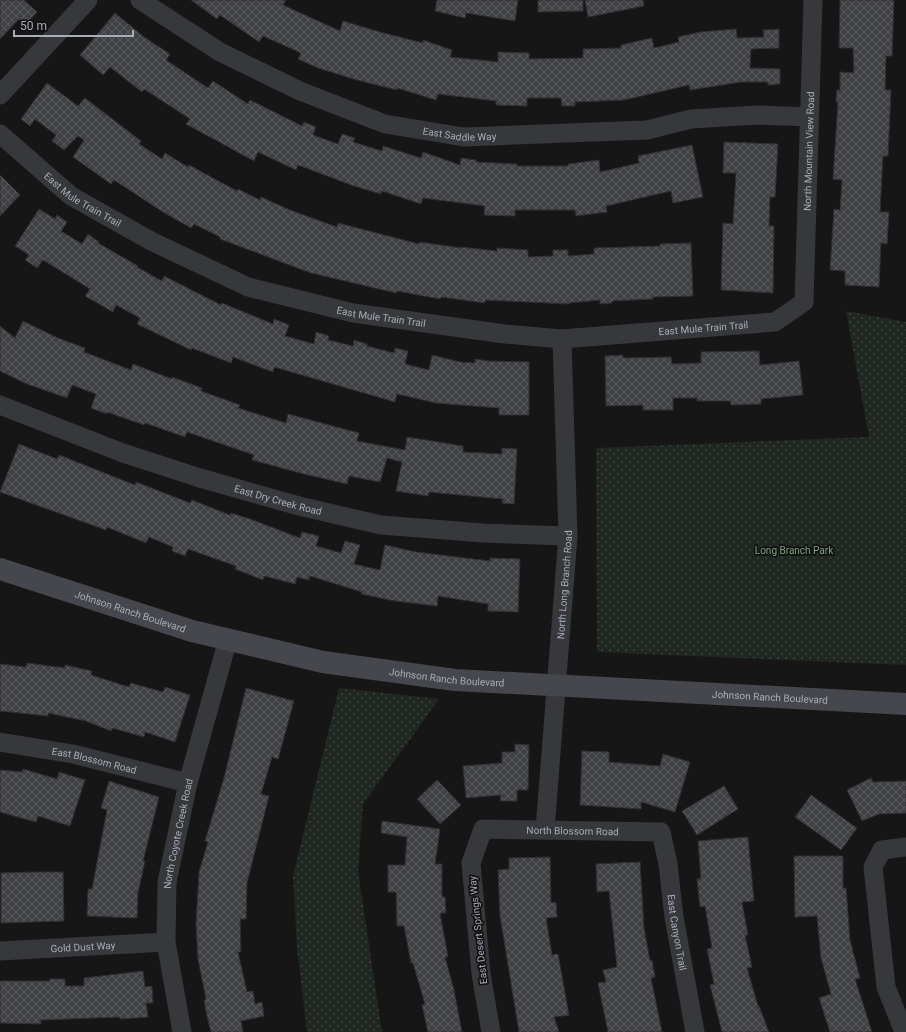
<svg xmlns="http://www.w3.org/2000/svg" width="906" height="1032" font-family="Roboto,sans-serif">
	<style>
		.grass { fill: url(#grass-dots) }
		.building { fill: url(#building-cross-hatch); stroke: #303033 }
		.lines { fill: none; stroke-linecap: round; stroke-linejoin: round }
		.street { stroke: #37383c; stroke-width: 19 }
		.secondary { stroke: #45474c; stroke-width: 22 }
		.labels { text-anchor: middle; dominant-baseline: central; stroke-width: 3.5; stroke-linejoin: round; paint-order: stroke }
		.street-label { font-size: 10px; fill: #a8adb7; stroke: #111112 }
		.park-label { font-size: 10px; fill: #7fa280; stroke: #111112 }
	</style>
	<defs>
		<pattern id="grass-dots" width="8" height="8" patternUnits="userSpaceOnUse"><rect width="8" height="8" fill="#202720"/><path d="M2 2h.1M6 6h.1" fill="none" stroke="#3e443e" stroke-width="1.8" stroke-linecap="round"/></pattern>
		<pattern id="building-cross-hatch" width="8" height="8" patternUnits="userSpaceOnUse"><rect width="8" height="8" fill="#404144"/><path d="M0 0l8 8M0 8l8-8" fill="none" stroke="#595a5d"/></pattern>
	</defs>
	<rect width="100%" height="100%" fill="#161617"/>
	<!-- grass -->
	<path class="grass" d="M846 311 906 322V665L597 652 596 448 869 437Z
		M339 688 439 699 363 804 358 871 382 1032H307L297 947 293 876Z"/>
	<!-- building -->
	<path class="building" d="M0 0H24L37 12 25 25 19 19 0 39Z
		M191 0H286L283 5 340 31 343 21 380 32 423 43V40L452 50 450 57 498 62V52L529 53V59L583 58V49L621 48V45L652 38 654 48 679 42 678 37 700 32 736 29 737 38 764 37 763 30 779 29V48L751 49 750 68 780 69V84L768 85V82H741L690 90 689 85 624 100 575 102V106H562L561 98H527V106L496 105V101L438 94 436 100 397 88V90L357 80 318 68 298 59 301 53 263 36 259 42 220 15 217 19Z
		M437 0H518L515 21 466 13 465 18 435 11Z
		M538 0H583V11L538 12Z
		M585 0H643L644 6 588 17Z
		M840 0H894L892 56H886L885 90H891L888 156H883L880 212H889L887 244 881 243 879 287 845 285V271L830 270 834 209 840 210 842 180 833 179 838 102H836L837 90H840V72L854 73 853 48H839Z
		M115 13 144 37 170 54 166 60 208 88 213 81 248 104 250 100 302 126 304 122 316 127 313 135 338 144 342 134 355 138 353 142 382 151 383 146 421 158 423 152 460 165 461 158 476 160V162L517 164V166H568V164L599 160 600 172 639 163 638 156 692 145 703 197 673 203 671 191 606 206 607 212 576 216 575 210H515V216L484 215 485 206 423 198 421 204 382 191 381 194 354 186 298 165 296 170 258 152 254 161 186 124 190 119 144 89 142 92 110 67 103 75 80 55Z
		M47 83 78 106 85 98 141 141 139 144 162 159 165 153 188 167 189 165 237 191 238 189 260 200 261 197 290 210 337 227 338 223 419 244 420 242 461 248V247L497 251V248L528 250V257L553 256V250H568V256L594 254V248L660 246V244L691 243 693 296 653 297V299L612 301V303L600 304V300L569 303V304L485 300V303L441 297 440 299 397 291 396 293 311 273 220 239V237L194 224 191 228 163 212 114 180 111 184 73 157 84 140 78 136 64 150 52 141 56 135 35 119 30 126 21 119Z
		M724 142 778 144 775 197H770L769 226H774L773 293 721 290 723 223 733 224 736 173H723Z
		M0 175 20 195 0 216Z
		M39 209 55 219 57 215 67 222 61 231 82 244 88 234 99 242 98 243 138 266 137 267 162 281 164 276 221 305 222 303 273 324 274 319 289 325 285 336 314 344 316 332 329 336 328 340 353 346 354 340 367 344V346L394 353 395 348 408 351 405 364 429 370 432 355 460 362 475 363V359L488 361 529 362V415H499V408L436 403 397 394 395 402 274 367 273 372 233 357 231 363 192 348 191 350 137 324 140 318 116 305 113 312 85 296 90 289 43 260 37 268 25 260 29 255 15 246Z
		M23 321 58 338 85 348 84 352 131 370 133 364 172 379V377L202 388 201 391 240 405 238 408 286 423 288 414 359 433 357 441 405 450 407 437 463 446V452L502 454V448L517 449 514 504 502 503 503 499 429 492 428 496 396 491 402 462 387 458 380 482 349 476 347 484 304 474 252 460 254 455 187 432 185 437 145 423 144 425 107 412V414L91 408 96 394 72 385 67 398 27 384 0 371V326L15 338Z
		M759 351 760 365 799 361 803 395 761 399V404L731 405 730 401H697V398H673V410H643V405L606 406 605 356 623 355V358L671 357 672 364 701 363V352Z
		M19 444 57 459 59 455 135 485 136 482 190 503 192 500 230 515 231 513 253 520 300 538 302 532 319 536 316 546 341 553 345 541 360 545 354 564 380 570 385 545 416 552 490 561V558L520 559 518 612 488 611V604L438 596 437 606 395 601 361 594 362 592 310 576 309 580 297 577 295 584 264 576 263 580 235 569 236 566 188 549 185 556 172 551 173 547 149 537 146 543 107 527 106 530 0 492Z
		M27 663 65 668V665L92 671 91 675 129 687 131 683 163 692 165 687 190 695 175 742 145 732 144 737 112 728 111 731 86 721 48 713V716L0 711V664L26 667Z
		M246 688 294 701 278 759 272 757 261 794 269 796 247 883 246 919H240L241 952H238L247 992 253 991 255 1004 262 1002 264 1016 241 1021 243 1032H211L207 1016 204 1000 206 999 198 959 196 924 199 872 208 842 205 841 224 778Z
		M515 744 529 745 528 790H517V801H500L501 795 466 798 463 766 502 763V752H515Z
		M582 751 609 752V762L660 766 663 754 690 762 675 812 641 802V809L580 805Z
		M23 769 57 779 59 772 85 780 70 826 38 816 36 822 0 812V770L22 772Z
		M871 778 873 782 906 781V813L879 814 862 821 847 790Z
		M437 780 461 805 440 824 417 799Z
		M109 781 159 797 143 861H145L138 893 137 918 87 916 88 889H92L107 810 101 808Z
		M724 786 738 809 697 835 682 811Z
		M811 795 857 828 841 850 795 817Z
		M382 821 440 829 435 864H442V897H445L446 913H440L448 957H445L454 990 462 1032H428L422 1005 425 1004 413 963H411L404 926H397L396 892H388V865H405L407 837 381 833Z
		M748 837 754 901 742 902 748 935H745L752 967 747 968 758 1006H759L769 1032H722L710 985 714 984 707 949 712 948 705 906 700 907 697 879H701L698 841Z
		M794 856H843V888H846L850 940 860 978 855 979 872 1032H830L819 998 831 994 821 958 817 916 795 917Z
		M550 857 551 903 556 902 557 917 546 918 552 955 558 954 569 1015 554 1017 559 1032H519L500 916 498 870 509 869V858Z
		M640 862 644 928 650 961 652 960 655 977 651 978 662 1032H608L598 983 606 982 603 970 617 967 609 891 597 892 596 864Z
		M37 872H63L64 921 1 923V873Z
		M143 971 145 987 152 986 153 1003H146L148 1017 120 1019V1017L41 1020V1024L0 1023V981H50V979H65V986H84V978Z"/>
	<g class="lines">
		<!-- street -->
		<g class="street">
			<path id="s1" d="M140 0 220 52 300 91 385 124 464 137 647 130 691 119 759 115 808 117"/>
			<path d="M0 95 88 0"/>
			<path id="s2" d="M0 134 71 196 151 241 248 287 353 313 505 334 562 339 775 322 804 302 813 0"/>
			<path id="s3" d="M0 405 123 453 200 478 299 506 381 525 483 533 568 536"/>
			<path id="s4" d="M0 742 73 754 188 783"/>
			<path id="s5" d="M545 830 568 536 562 339"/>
			<path id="s6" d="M0 951 166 942"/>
			<path id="s7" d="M182 1032 166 942 167 882 188 783 228 639"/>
			<path id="s8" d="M491 1032 481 974 471 863 483 829 661 832 668 864 674 917 695 1032"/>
			<path d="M904 1032 886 987 873 867 882 850 906 847"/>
		</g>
		<!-- secondary -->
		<path class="secondary" id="s9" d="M0 569 192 631 323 662 455 680 906 704"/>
	</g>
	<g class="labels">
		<!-- street labels -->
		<g class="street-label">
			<text stroke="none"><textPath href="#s1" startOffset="351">East Saddle Way</textPath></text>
			<text stroke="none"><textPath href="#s2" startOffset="1012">North Mountain View Road</textPath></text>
			<text stroke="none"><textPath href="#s2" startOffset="106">East Mule Train Trail</textPath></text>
			<text stroke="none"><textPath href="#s2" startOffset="430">East Mule Train Trail</textPath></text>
			<text stroke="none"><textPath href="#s2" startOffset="754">East Mule Train Trail</textPath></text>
			<text stroke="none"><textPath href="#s3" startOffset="294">East Dry Creek Road</textPath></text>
			<text stroke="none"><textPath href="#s5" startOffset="246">North Long Branch Road</textPath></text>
			<text stroke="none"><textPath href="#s9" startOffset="137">Johnson Ranch Boulevard</textPath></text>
			<text stroke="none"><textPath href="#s9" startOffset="461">Johnson Ranch Boulevard</textPath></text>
			<text stroke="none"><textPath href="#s9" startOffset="785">Johnson Ranch Boulevard</textPath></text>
			<text stroke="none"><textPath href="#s4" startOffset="96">East Blossom Road</textPath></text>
			<text stroke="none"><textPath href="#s8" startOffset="296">North Blossom Road</textPath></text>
			<text stroke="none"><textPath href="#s7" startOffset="201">North Coyote Creek Road</textPath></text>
			<text transform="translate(478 930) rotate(-96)">East Desert Springs Way</text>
			<text stroke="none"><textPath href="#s8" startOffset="486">East Canyon Trail</textPath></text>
			<text stroke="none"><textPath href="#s6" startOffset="83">Gold Dust Way</textPath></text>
		</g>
		<!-- park labels -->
		<g class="park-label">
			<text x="794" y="550">Long Branch Park</text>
		</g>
	</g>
	<!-- scale -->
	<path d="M14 30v6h119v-6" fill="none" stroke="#a8adb7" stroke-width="2"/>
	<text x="20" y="30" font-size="12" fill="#a8adb7" stroke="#111112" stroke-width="3" paint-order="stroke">50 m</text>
</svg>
